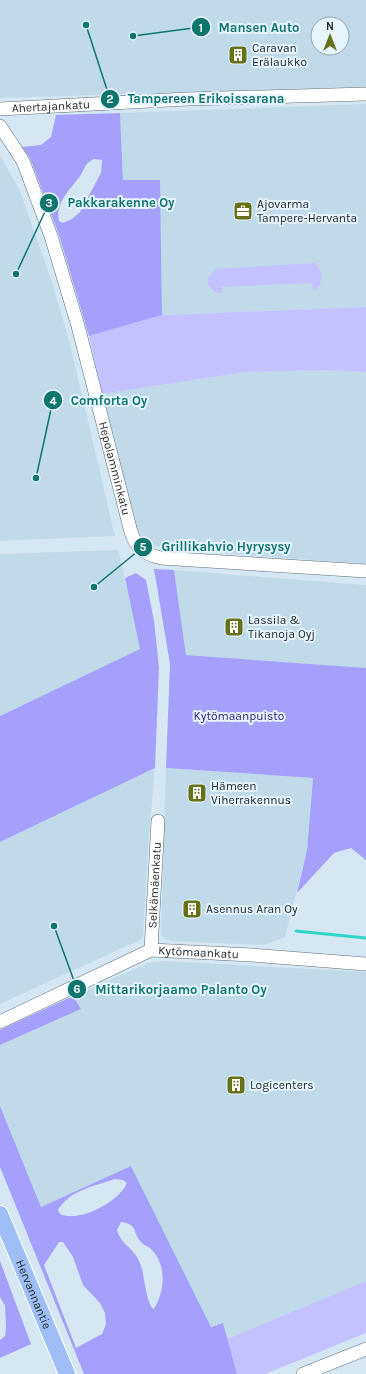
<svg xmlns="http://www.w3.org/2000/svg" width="366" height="1374" font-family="Karla,sans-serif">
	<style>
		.built { fill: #c1daea; fill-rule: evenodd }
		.green { fill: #c3c2fe }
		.forest { fill: #a5a0fb; fill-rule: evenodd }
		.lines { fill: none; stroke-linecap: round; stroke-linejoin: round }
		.stream { stroke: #30d5ca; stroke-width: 3 }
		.minor-casing { stroke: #5e6e79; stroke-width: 14 }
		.major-casing { stroke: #fff; stroke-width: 18 }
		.minor { stroke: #fff; stroke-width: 13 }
		.major { stroke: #9ebef5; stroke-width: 16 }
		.labels { text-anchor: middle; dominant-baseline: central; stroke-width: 4; stroke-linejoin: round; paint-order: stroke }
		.poi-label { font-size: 12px; fill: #242a2f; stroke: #e5f4fd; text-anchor: start }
		.street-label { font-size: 12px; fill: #242a2f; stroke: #e5f4fd }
		.park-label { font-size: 12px; fill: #32177f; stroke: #e5f4fd }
		.leader { fill: none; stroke: #0f766e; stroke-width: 1.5 }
		.callout-dot { fill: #0f766e; stroke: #e5f4fd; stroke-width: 1.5 }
		.mark-label { font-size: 12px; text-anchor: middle; font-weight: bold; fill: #fff }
		.callout-label { font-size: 13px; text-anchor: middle; font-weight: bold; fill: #0f766e; stroke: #e5f4fd; stroke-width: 4; stroke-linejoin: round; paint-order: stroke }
	</style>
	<rect width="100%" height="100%" fill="#d5e7f3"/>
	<!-- built -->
	<path class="built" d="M0 0H366V87L0 98ZM318 24H342V48H318Z
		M366 104V307L162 315 160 180H123L120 113Z
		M0 155 20 191 52 282 69 340 115 536 0 541Z
		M324 370 366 372V564L177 550 152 546 144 542 138 534 102 394 246 372Z
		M118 550 141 649 0 716V554Z
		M174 570 366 585V668L186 655Z
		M155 768 148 847 143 936 140 940 0 1004V842Z
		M166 768 313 778 307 850 285 937 264 945 172 941 163 938 161 934Z
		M164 961 366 972V1281L227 1339 223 1323 211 1327 131 1166 41 1207 0 1106V1045L81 1009 73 996 151 962Z"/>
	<!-- green -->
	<path class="green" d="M315 263C323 271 325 280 317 289H313L312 283 222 287V293L215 292 208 285V278L215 269Z
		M366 307V372L324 370 246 372 102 394 89 336 162 315Z
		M366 1281V1333L265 1374H237L227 1339Z"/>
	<!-- forest -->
	<path class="forest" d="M120 113 123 180H160L162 315 89 336 59 235 30 158 22 147 41 145 51 137 56 115ZM94 159 102 160 101 173 80 212 72 219 63 223 59 221C55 202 71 189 80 176 86 167 84 164 94 159Z
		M154 569 174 570 186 655 366 668V860L351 848 334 853 297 893 307 850 313 778 166 768 170 664Z
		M136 573 146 580 154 621 159 667 155 768 0 842V716L140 649 125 578Z
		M73 996 81 1009 0 1045V1030Z
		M0 1106 41 1207 131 1166 211 1327 223 1323 237 1374H84L0 1167ZM115 1179 123 1180 127 1183C119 1202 79 1223 60 1214L58 1210C70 1190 95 1186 115 1179ZM121 1222C138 1224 132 1232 141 1242 143 1245 148 1246 151 1249 167 1265 165 1291 154 1309L152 1308C143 1292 146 1272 137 1257 130 1246 121 1244 117 1230ZM59 1242H63L73 1257 83 1285 100 1303 105 1313 106 1324 102 1334 76 1348 44 1265Z
		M0 1261 31 1344 0 1358V1340L5 1336 6 1328 5 1306 0 1297Z"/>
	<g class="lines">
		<!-- stream -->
		<path class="stream" d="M296 931 366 938"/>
		<defs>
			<g id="minor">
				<path id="s1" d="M0 109 187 99 366 94"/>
				<path id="s2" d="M0 126 23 161 51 236 78 326 131 532C136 548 144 554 161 558L366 571"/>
				<path id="s3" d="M151 950 158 821"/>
				<path id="s4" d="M0 1022 151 950 252 955 366 964"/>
				<path d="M303 1374 366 1349"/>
			</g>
			<g id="major">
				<path id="s5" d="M0 1214 67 1374"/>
			</g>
		</defs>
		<!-- minor casing -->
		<use href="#minor" class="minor-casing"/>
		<!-- major casing -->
		<use href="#major" class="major-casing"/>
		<!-- minor -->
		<use href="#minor" class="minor"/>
		<!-- major -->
		<use href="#major" class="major"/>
	</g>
	<!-- icons -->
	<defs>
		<symbol id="building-square" viewBox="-11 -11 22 22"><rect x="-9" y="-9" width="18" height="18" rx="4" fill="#687017" stroke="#e5f4fd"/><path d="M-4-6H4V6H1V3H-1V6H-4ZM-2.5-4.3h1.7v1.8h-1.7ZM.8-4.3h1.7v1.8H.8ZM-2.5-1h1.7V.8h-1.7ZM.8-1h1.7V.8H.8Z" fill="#fff"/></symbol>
		<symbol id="office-square" viewBox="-11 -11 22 22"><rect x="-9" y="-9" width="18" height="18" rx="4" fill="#687017" stroke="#e5f4fd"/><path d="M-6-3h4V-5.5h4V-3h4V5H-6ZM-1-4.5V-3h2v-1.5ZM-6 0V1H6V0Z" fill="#fff"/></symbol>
	</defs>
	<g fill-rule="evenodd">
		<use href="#building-square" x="227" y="44" width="22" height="22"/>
		<use href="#office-square" x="232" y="200" width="22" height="22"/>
		<use href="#building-square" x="223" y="616" width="22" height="22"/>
		<use href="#building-square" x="186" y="782" width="22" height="22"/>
		<use href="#building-square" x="181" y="898" width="22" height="22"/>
		<use href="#building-square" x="225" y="1074" width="22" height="22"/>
	</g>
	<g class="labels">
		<!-- poi labels -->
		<g class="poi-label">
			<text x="252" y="48">Caravan<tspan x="252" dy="14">Erälaukko</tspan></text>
			<text x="257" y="204">Ajovarma<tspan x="257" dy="14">Tampere-Hervanta</tspan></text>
			<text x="248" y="620">Lassila &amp;<tspan x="248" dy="14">Tikanoja Oyj</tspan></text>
			<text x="211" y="786">Hämeen<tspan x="211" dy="14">Viherrakennus</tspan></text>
			<text x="206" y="909">Asennus Aran Oy</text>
			<text x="250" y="1085">Logicenters</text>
		</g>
		<!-- street labels -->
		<g class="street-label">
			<text stroke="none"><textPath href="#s1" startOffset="51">Ahertajankatu</textPath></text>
			<text stroke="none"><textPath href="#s2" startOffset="363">Hepolamminkatu</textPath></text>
			<text stroke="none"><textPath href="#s3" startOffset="65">Selkämäenkatu</textPath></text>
			<text stroke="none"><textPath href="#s4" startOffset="215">Kytömaankatu</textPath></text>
			<text stroke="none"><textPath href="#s5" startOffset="87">Hervannantie</textPath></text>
		</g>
		<!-- park labels -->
		<g class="park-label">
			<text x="239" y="716">Kytömaanpuisto</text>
		</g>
	</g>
	<!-- callouts -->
	<path class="leader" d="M133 36L201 27M86 25L110 99M16 274L49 203M36 478L53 400M94 587L143 547M54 926L77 989"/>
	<g class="callout-dot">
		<circle cx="133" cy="36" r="4"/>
		<circle cx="86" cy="25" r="4"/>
		<circle cx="16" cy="274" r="4"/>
		<circle cx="36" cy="478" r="4"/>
		<circle cx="94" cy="587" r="4"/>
		<circle cx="54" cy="926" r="4"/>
		<circle cx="201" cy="27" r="10"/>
		<circle cx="110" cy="99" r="10"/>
		<circle cx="49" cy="203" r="10"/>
		<circle cx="53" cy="400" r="10"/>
		<circle cx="143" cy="547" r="10"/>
		<circle cx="77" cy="989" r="10"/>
	</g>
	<g class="mark-label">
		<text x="201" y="32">1</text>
		<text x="110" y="103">2</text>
		<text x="49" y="207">3</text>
		<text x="53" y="405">4</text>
		<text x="143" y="551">5</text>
		<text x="77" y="993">6</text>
	</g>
	<g class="callout-label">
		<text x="259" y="32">Mansen Auto</text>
		<text x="206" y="103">Tampereen Erikoissarana</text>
		<text x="121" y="207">Pakkarakenne Oy</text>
		<text x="109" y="405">Comforta Oy</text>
		<text x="226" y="551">Grillikahvio Hyrysysy</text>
		<text x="181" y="994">Mittarikorjaamo Palanto Oy</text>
	</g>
	<!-- north arrow -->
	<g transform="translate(330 36)"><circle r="19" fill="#e5f4fd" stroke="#98a3ab"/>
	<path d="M0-3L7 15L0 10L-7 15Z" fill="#687017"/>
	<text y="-6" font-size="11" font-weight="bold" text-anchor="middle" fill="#242a2f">N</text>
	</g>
</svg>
